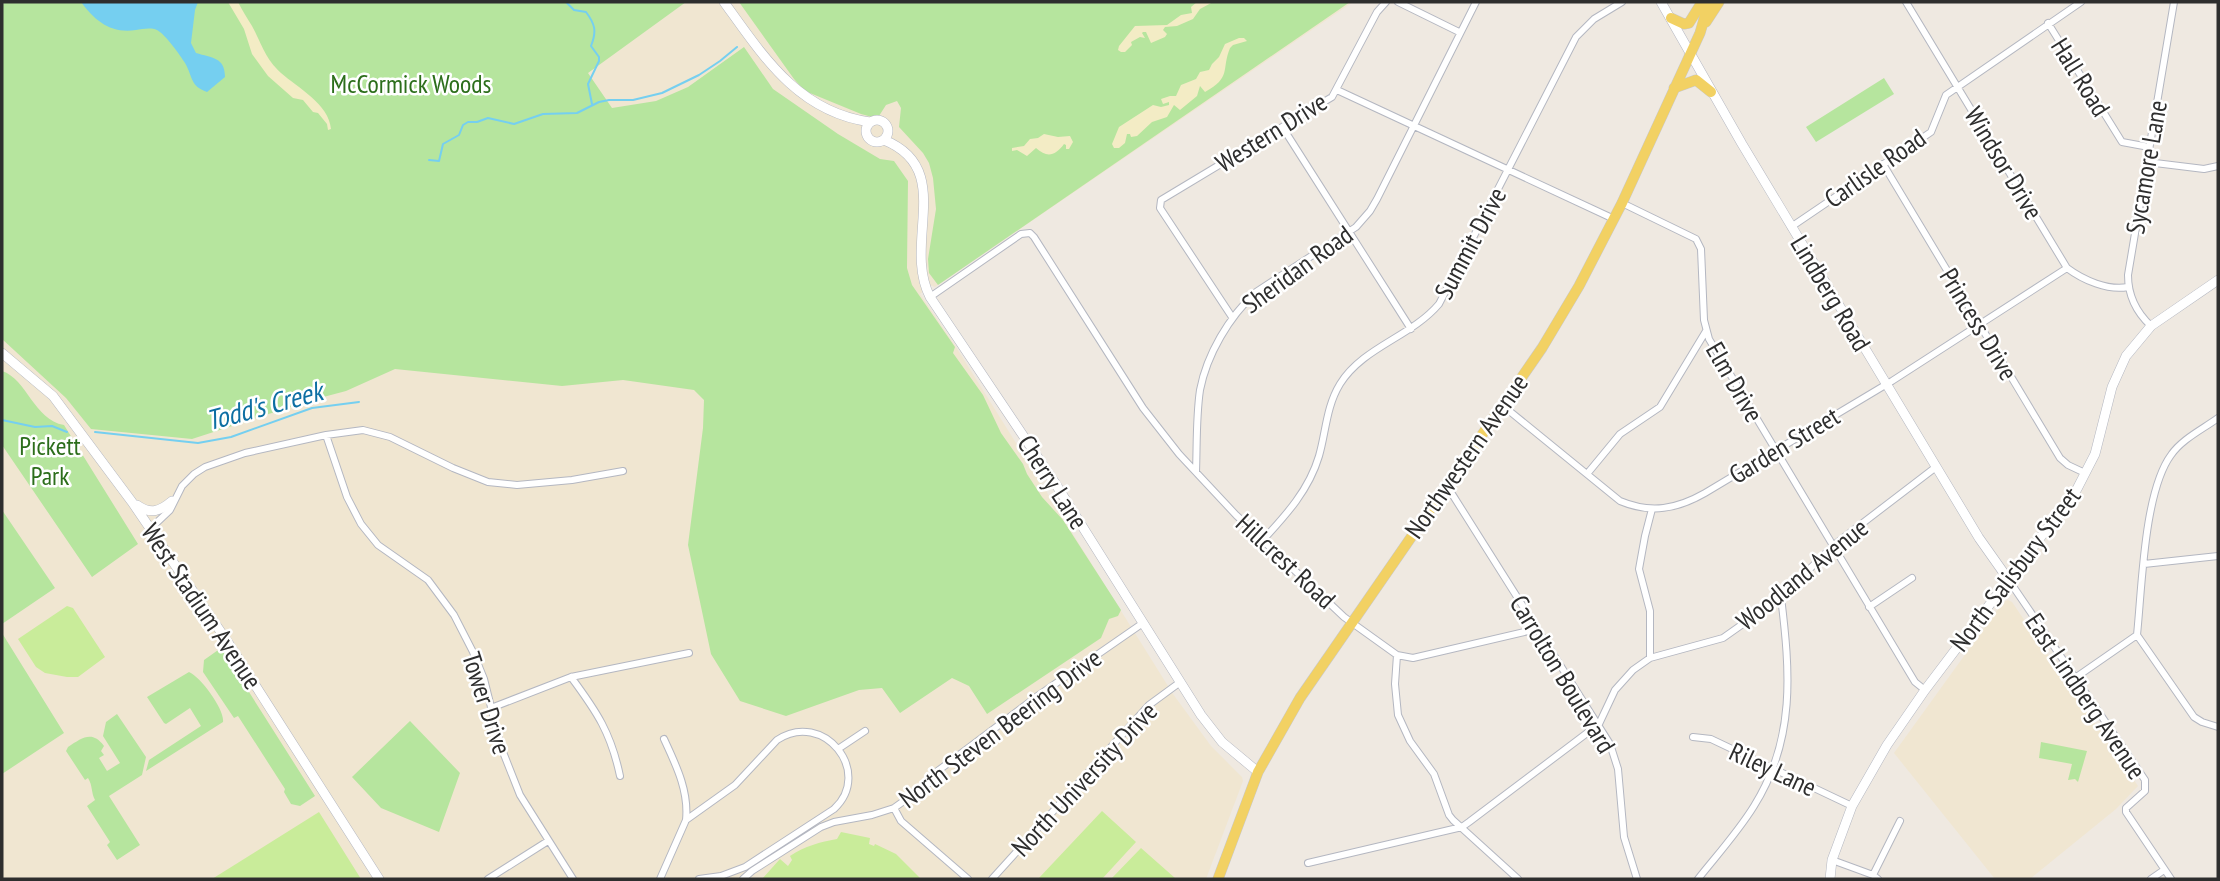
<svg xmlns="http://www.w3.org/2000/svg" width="2220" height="881" font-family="'PT Sans Narrow',sans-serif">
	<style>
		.education { fill: #f0e6d1 }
		.green { fill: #b6e59e }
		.sand { fill: #f3ecc5 }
		.pitch { fill: #c9ec9a }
		.water { fill: #75cff0 }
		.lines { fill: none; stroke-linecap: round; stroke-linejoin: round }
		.stream { stroke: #75cff0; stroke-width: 2 }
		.street-casing { stroke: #b4b7c1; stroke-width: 8 }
		.secondary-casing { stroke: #b4b7c1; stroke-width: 10 }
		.primary-casing { stroke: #c9c9c9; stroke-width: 11 }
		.street { stroke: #fff; stroke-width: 6 }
		.secondary { stroke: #fff; stroke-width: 9 }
		.primary { stroke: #f2d163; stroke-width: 10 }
		.labels { text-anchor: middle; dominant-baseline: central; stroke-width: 5; stroke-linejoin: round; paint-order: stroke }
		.street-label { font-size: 26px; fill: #2e2e2e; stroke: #fff }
		.park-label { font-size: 26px; fill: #2c6e1b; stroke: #fff }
		.water-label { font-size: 28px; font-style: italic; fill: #0d6fa3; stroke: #fff }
	</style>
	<rect width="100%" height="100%" fill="#efe9e1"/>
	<!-- education -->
	<path class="education" d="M2 2H1353L935 287 930 285 920 294 956 347 1173 694 1211 746 1242 777 1243 781 1206 879H2Z
		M2008 600 2012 602 2138 786 2116 809 2030 879H1995L1894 753 2003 602Z"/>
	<!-- green -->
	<path class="green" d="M4 2H686L588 73 612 108 656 101 688 87 744 47 773 89 838 134 880 159 894 161 908 181 907 268 912 285 955 347 953 353 983 395 1001 433 1023 464 1027 474 1042 497 1063 520 1121 610 1118 616 1109 619 1101 638 987 714 969 686 952 678 900 713 882 688 859 690 786 716 740 701 711 654 688 545 703 428 704 400 694 390 623 380 562 386 395 369 346 391 312 400 192 439 91 429 66 398 2 339V7Z
		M739 2H1350L938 285 929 273 928 259 936 209 933 178 929 163 923 153 899 127 901 108 897 101 886 105 879 116 872 117 861 114 805 91 794 79Z
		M1884 78 1894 94 1816 142 1806 127Z
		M2 371C27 379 34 420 64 425L138 544 92 577 2 445Z
		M2 510 55 588 2 624Z
		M2 633 64 733 2 774Z
		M221 648 315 796 300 806 291 804 284 792 285 789 238 716 234 718 203 672 204 660Z
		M189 672C201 677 225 710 223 722L146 771 149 760 201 726 190 708 166 724 164 723 147 697Z
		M117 714 146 757 142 775 109 796 140 845 117 860 107 845 110 842 87 806 95 800C91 793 93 786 88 778L85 780 66 751 68 747C82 738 92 730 104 746L101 751 104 755 99 758 107 771 120 763 103 736 106 722Z
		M410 721 460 773 439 832 381 808 352 777Z
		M2041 742 2087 751 2078 782 2075 779 2068 780 2072 764 2039 758Z"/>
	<!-- sand -->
	<path class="sand" d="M228 2H238C242 10 247 18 252 26 262 44 264 57 281 73 298 88 329 104 331 129L328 130 327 124 318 113 313 112 303 100 293 98 268 76 252 54 244 29Z
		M1197 2H1213L1200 9 1193 19 1177 26 1165 27 1163 30 1167 34 1165 37 1151 43 1146 32H1143L1142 33 1145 38 1140 37 1131 42 1132 45 1125 52H1121L1118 50 1119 46 1135 26 1167 25 1181 15 1192 13 1191 7Z
		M1239 38H1244L1247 41 1233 45 1230 48C1221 70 1232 77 1205 92L1200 86 1197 96 1180 110 1174 105 1167 117 1152 122 1137 136 1131 137 1130 134H1127L1125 143 1119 148H1114L1112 144 1119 127 1153 105 1161 107 1169 105V102L1163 104 1161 99 1170 96H1176L1181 85 1196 79 1200 72 1209 70 1212 64 1219 57 1225 44Z
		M1044 134 1058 137 1070 136 1073 142 1069 149H1066V145L1064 144C1055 156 1047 158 1036 148L1027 156 1017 150 1012 151V148L1024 146 1030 139 1038 138Z"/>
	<!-- pitch -->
	<path class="pitch" d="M67 606 73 608 105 657 78 677H67L45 673 36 667 18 639Z
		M1102 811 1136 842 1102 879H1038Z
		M319 812 361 879H212Z
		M841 832 870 838 869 844 874 846 875 844 896 854 921 879H762L780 859 788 866 792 860 790 856C805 846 820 842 837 839Z
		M1141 848 1175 878 1174 879H1111Z"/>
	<!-- water -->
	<path class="water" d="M81 2H198L195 10 191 43 196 53C212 58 225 57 225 77L207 92C190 86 193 77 185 63 180 55 165 34 157 30 151 27 142 29 136 30 111 34 95 21 81 2Z"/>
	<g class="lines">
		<!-- stream -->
		<path class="stream" d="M566 2 574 10 586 12C595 24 597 31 591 46L599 57V61L588 84 592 104
			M429 160 439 161 443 144 459 135 463 125 468 122H477L488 118 514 124 543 114 577 113 599 102 609 100H633L662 93 699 75 720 61 737 47
			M2 420 35 427 52 426 67 432
			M95 432 198 443 231 437 312 408 359 402"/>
		<defs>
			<path id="street" d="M1398 2 1459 32
				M1906 2 2067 268C2083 280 2108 291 2128 287
				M2048 23 2122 142 2149 147
				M1337 90 1614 219
				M1283 128 1411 329
				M2147 162 2204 169 2218 166
				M1883 164 2060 458 2068 465 2085 473
				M1622 203 1696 239 1701 249 1704 320 1709 339 1915 682 1925 690
				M1791 227 1931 132 1946 95 2081 2
				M930 297 1021 234 1030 233 1034 237 1143 408 1179 454 1236 515 1344 617 1397 655 1395 684 1398 715 1410 741 1434 774 1449 815 1453 820 1518 879
				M1232 317 1160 208 1161 200 1332 97 1377 12 1386 2
				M2151 326C2136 312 2128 295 2128 275L2174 2
				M1502 405 1620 501C1651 514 1677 509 1705 493L1892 381 2067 268
				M326 435 347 497 361 524 378 545 428 580 454 615 473 652 484 679 501 747 520 795 573 879
				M1196 472C1197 446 1196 417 1200 390 1207 354 1229 317 1256 292L1356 227 1370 211 1377 199 1476 2
				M1587 474 1620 434 1660 407 1706 331
				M1447 486 1610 744 1618 769 1624 837 1637 879
				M151 528 170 510 182 486 194 474 205 467 245 453 326 435 363 430 390 437 453 468 488 482 517 485 572 480 623 471
				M1263 540C1286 515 1309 490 1319 456 1326 432 1326 407 1340 384 1363 347 1411 337 1439 304L1576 37 1594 19 1622 2
				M2144 564 2218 556
				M2008 579 2145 780V791L2126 808V812L2171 879
				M1869 607 1912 578
				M2137 635 2194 717 2202 722 2218 727
				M1397 655 1413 658 1537 629
				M1650 658V611L1639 569 1645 536 1652 509
				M571 677C597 712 611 733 620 776
				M2075 678 2137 635C2142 587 2144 492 2171 455 2182 439 2203 429 2218 418
				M491 708 571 677 689 653
				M1693 737 1711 739 1852 806
				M838 749 865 731
				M894 808 901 821 968 879
				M686 820 735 785 777 740C823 709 874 772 834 809L745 867 721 876 699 879
				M1832 860 1873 875 1878 879
				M1308 863 1462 827 1469 822 1599 724 1615 690 1633 670 1650 658 1723 638 1781 597 1834 545 1936 467
				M1873 875 1900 821
				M488 879 548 841
				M660 879 686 820C689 791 676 765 664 739
				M743 879 752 871 821 827 834 822 872 815 894 808 929 783 931 776 1039 695 1143 623
				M992 879 1149 705 1179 683
				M1698 879C1717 855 1738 832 1754 806 1796 739 1790 671 1781 597
				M2151 879 2164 870"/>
			<path id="secondary" d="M724 2C763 56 798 112 870 122
				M1661 2 1742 144 1979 538 2008 579
				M866 131a11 11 0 1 1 22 0a11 11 0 1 1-22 0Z
				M884 140C956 169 902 243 930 297L1055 483 1201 715 1222 742 1258 772
				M2 353 53 396 132 502 227 641 379 879
				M137 505C151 515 160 511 172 501
				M1830 879 1832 860 1852 806 1887 745 1925 690 2077 489 2095 454 2112 387 2126 356 2151 326 2218 280"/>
			<path id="primary" d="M1671 18 1684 24 1689 23 1702 2
				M1706 22 1719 2
				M1674 88 1696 80 1711 92
				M1218 879 1258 772 1300 698 1542 348 1579 286 1622 203 1700 33 1709 2"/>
		</defs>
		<!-- street casing -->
		<use href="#street" class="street-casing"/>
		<!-- secondary casing -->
		<use href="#secondary" class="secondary-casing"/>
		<!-- primary casing -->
		<use href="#primary" class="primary-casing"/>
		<!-- street -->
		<use href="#street" class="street"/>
		<!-- secondary -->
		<use href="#secondary" class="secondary"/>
		<!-- primary -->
		<use href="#primary" class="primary"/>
	</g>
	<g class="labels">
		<!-- street labels -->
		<g class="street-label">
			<text transform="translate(2081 77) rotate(58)">Hall Road</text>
			<text transform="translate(1271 132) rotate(-32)">Western Drive</text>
			<text transform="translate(2004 163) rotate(59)">Windsor Drive</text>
			<text transform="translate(2146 167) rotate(-80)">Sycamore Lane</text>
			<text transform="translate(1875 168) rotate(-35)">Carlisle Road</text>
			<text transform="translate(1470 243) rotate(-62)">Summit Drive</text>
			<text transform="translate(1297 269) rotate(-36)">Sheridan Road</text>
			<text transform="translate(1831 293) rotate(59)">Lindberg Road</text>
			<text transform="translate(1979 324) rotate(59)">Princess Drive</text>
			<text transform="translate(1735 382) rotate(60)">Elm Drive</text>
			<text transform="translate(1784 445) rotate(-31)">Garden Street</text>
			<text transform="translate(1466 456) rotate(-55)">Northwestern Avenue</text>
			<text transform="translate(1053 482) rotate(57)">Cherry Lane</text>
			<text transform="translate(1286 561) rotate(43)">Hillcrest Road</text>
			<text transform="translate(2015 569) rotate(-53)">North Salisbury Street</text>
			<text transform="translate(1802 574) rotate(-39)">Woodland Avenue</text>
			<text transform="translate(202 606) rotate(56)">West Stadium Avenue</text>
			<text transform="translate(1563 674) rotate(59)">Carrolton Boulevard</text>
			<text transform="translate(2086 696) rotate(56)">East Lindberg Avenue</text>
			<text transform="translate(487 703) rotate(72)">Tower Drive</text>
			<text transform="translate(1000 728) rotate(-37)">North Steven Beering Drive</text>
			<text transform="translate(1773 769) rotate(25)">Riley Lane</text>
			<text transform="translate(1084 779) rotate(-47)">North University Drive</text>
		</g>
		<!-- park labels -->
		<g class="park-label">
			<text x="411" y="83">McCormick Woods</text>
			<text x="50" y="445">Pickett<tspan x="50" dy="30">Park</tspan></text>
		</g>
		<!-- water labels -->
		<g class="water-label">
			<text transform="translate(264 405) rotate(-15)">Todd's Creek</text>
		</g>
	</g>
	<!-- border -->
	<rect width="2220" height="881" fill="none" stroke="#2e2e2e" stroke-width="7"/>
</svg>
